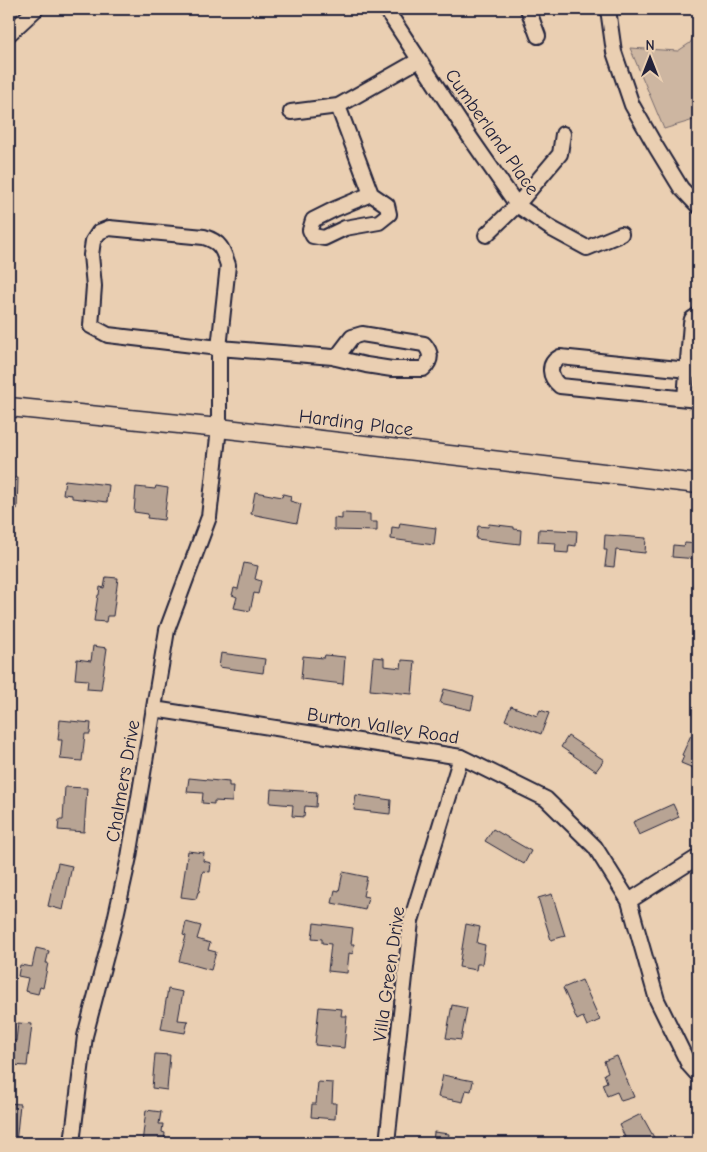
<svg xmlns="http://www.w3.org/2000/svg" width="707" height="1152" font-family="'Comic Neue',sans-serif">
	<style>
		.green { fill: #cdb6a1; stroke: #786c6e }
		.building { fill: #b8a494; stroke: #22223b }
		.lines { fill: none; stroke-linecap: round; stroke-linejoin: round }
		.minor-casing { stroke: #22223b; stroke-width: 18 }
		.major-casing { stroke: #22223b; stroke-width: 21 }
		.minor { stroke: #eacfb2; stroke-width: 14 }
		.major { stroke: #eacfb2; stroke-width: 18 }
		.labels { text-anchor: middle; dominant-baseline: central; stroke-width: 4.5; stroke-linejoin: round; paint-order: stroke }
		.street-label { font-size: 19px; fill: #22223b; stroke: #eacfb2 }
	</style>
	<rect width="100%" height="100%" fill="#eacfb2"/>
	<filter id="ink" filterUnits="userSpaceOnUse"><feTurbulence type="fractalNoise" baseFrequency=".02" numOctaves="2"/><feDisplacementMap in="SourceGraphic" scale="10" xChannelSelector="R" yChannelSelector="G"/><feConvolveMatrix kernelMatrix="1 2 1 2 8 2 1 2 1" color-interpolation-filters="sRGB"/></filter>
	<g filter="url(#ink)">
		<!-- green -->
		<path class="green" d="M698 30V118L697 119 664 129 630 48 678 51 690 43Z"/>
		<!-- building -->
		<path class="building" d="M9 478H18L17 509H9Z
			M65 480 109 485 107 502 72 498V495L63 494Z
			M156 486 168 488 164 520 147 518 148 514 134 512 136 487 155 489Z
			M255 492 282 497 283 494 291 496 290 501 301 504 297 523 251 514Z
			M342 513 370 514V522H377V531L334 530V518L342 519Z
			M400 523 436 528 434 545 391 539 392 527 399 528Z
			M489 524 514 527V529L521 530 520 544 476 539 478 526 488 527Z
			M539 529 577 531 576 546 569 545 568 553 555 552 556 543 538 542Z
			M605 535 646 538 645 553 616 550 614 567 605 566 607 550H604Z
			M685 543 698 544V559L672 557 673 545 684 546Z
			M244 563 258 566 255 579 261 581 258 594 254 593 250 611 234 608 237 597 232 595 234 588 238 589Z
			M106 577 118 578 113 616H107L106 622 94 621 98 595H99L100 587 104 588Z
			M93 646 107 648 101 690 87 689 88 680 75 679 77 659 91 661Z
			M221 653 265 659 263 673 219 667Z
			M325 655 345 657 343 684 301 679 303 656 324 658Z
			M373 657 384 658V666L401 668 402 660 415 661 412 694 370 690Z
			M444 689 474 696 471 710 440 703Z
			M511 706 537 716 540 710 549 713 541 734 505 720Z
			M60 720 91 723 90 734H85L82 761 60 759 62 740H58Z
			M691 735 698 738V770L681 763 684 756 682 755Z
			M568 736 604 760 596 771 561 747Z
			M189 778 229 782V786H233L232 802 214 801V804L202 803 203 793 187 792Z
			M65 787 87 788 84 832 58 830 59 820H63Z
			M271 789 317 792 316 807 305 806 304 817 292 816 293 805 270 803Z
			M356 795 391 800 390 814 354 810Z
			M673 804 679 817 639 835 633 822Z
			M493 829 531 851 524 864 485 841Z
			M188 851 204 853 203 861 211 863 210 872 203 871 199 892H198L196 899 181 897Z
			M58 863 72 866 63 910 48 906Z
			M343 872 367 877 363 896 368 897 365 910 332 903 335 890 339 891Z
			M552 894 565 936 551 940 538 898Z
			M186 922 201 926 197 939 210 943 208 950 216 952 211 970 179 961 186 936 183 935Z
			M314 923 353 928 351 944H354L353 954 349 953 347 973 328 971 331 944 322 943V939L312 938Z
			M466 924 480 927 477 943 485 945 482 964H477L476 970 459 967Z
			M36 948 49 951 46 963H48L43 988 40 987 38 994 25 991 28 978 18 976 20 965 32 967Z
			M582 980 600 1020 587 1026 583 1017 577 1020 563 988Z
			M168 989 183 992 178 1020 188 1021 185 1033 161 1029Z
			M452 1005 467 1008 461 1040 446 1038Z
			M319 1007 342 1009 341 1016H347L344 1048 315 1045Z
			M18 1023 32 1024 27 1066 12 1065 13 1052 9 1051V1040L16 1041Z
			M155 1054 170 1055 167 1090 152 1088Z
			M617 1056 634 1097 621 1101 617 1092 607 1096 602 1084 607 1082 604 1074 608 1072 604 1061Z
			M443 1075 473 1081 471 1091 466 1090 463 1102 438 1097Z
			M318 1082 333 1083 332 1103H336L335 1119 311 1117 312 1104H316Z
			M9 1103 20 1104 16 1143H9Z
			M146 1110 161 1112 159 1124H163L162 1132 165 1133 164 1142H156V1143H142Z
			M641 1114 657 1143H611L625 1137 619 1125Z
			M434 1132 449 1134 448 1143H433Z"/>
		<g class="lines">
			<defs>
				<path id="minor" d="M386 9 469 136 517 205 552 229 587 248 621 234
					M528 9 538 36
					M608 9 614 52 632 105 656 147 681 188 698 206
					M9 34 36 9
					M338 106 371 194 335 209 313 220 310 230 313 236 324 238 345 228 379 222 389 214 387 205 371 194
					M291 112 338 106 419 60
					M109 228 204 237C221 242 223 250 228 265L219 348 108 335 91 326 94 286 91 255 93 241 99 232Z
					M486 235 517 205 560 154 563 134
					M698 371 560 357C547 364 549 377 560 386L698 400
					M685 398 691 323 692 319 698 315
					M154 709 461 757 546 799 595 847 629 901 657 1000 689 1065 698 1075
					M629 901 698 857
					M72 1143 85 1036 113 929 129 857 167 630 209 517 219 428V348L333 357 336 358 366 365 392 369H423C432 360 432 353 424 344L362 334 352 337 336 358
					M387 1143 411 921 461 757"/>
				<path id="major" d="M9 407 219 428 698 484"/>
			</defs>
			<!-- minor casing -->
			<use href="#minor" class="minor-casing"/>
			<!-- major casing -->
			<use href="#major" class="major-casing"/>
			<!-- minor -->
			<use href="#minor" class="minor"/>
			<!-- major -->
			<use href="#major" class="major"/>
		</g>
	</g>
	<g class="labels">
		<!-- street labels -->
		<g class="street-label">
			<text transform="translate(492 132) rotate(55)">Cumberland Place</text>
			<text transform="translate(356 423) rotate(7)">Harding Place</text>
			<text transform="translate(383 726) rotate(9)">Burton Valley Road</text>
			<text transform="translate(123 781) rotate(-80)">Chalmers Drive</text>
			<text transform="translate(389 974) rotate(-82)">Villa Green Drive</text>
		</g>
	</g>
	<!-- margin -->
	<rect width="707" height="1152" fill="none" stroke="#eacfb2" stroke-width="30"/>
	<rect x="15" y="15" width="677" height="1122" fill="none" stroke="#22223b" stroke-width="2" filter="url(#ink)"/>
	<!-- north arrow -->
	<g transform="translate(650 58)" stroke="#eacfb2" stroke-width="4" paint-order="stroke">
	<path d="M0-4L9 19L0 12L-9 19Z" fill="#22223b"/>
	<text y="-8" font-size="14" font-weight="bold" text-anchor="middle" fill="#22223b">N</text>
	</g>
</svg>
